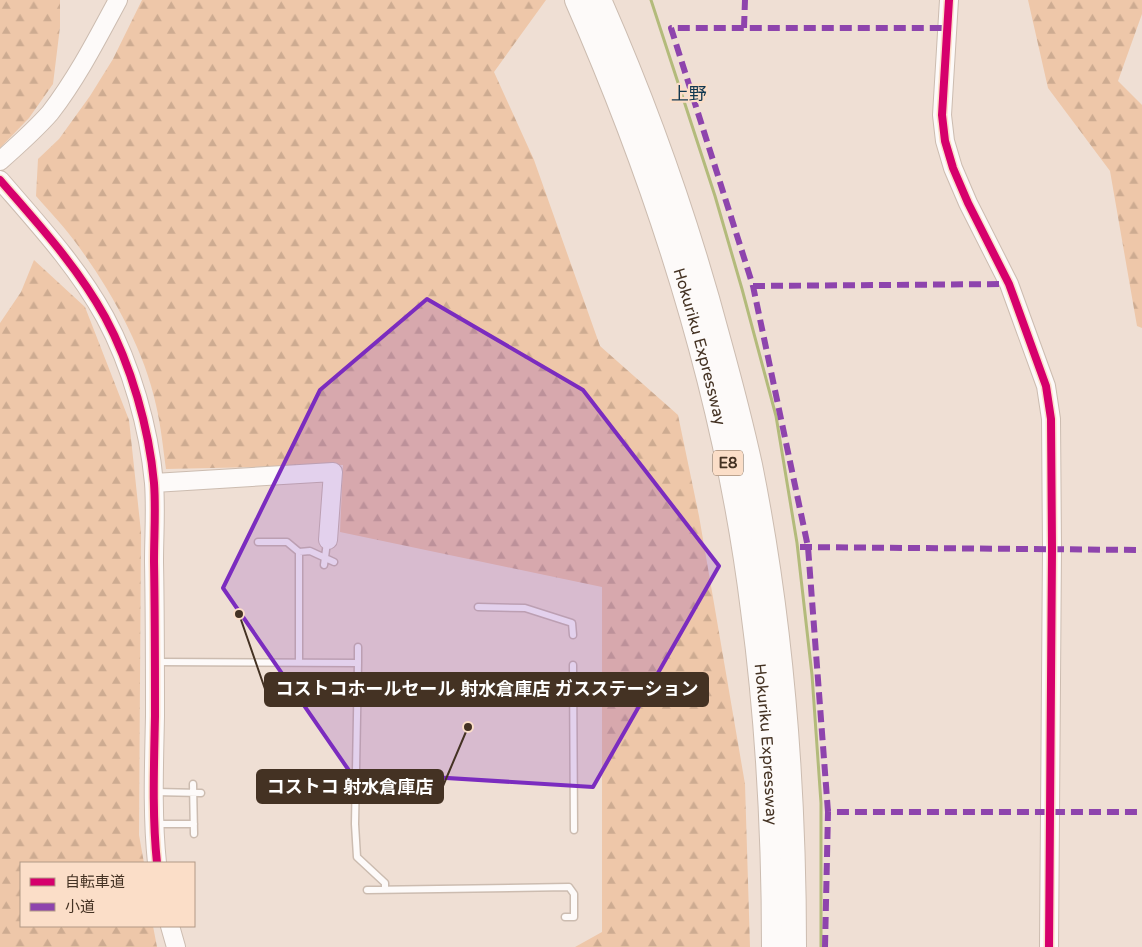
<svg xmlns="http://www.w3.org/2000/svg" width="1142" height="947" font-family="'Varela Round','Noto Sans JP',sans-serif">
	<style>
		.forest { fill: url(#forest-firs) }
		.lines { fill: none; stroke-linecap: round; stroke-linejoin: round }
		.stream { stroke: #b3bb7b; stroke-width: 3 }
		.lane-casing { stroke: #ccbcb0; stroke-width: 9 }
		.secondary-casing { stroke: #ccbcb0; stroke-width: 20 }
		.highway-casing { stroke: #ccbcb0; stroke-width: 26 }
		.lane { stroke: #fdfaf9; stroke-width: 6 }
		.secondary { stroke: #fdfaf9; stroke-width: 18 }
		.highway { stroke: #fdfaf9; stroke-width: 24 }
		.quiet { stroke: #8e44ad; stroke-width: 6; stroke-dasharray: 12 6; stroke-linecap: butt }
		.cycleway-casing { stroke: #fbdec8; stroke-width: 11 }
		.cycleway { stroke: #d6006c; stroke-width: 8 }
		.marked { fill: #7b2cbf; fill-opacity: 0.2; stroke: #7b2cbf; stroke-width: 4; stroke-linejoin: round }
		.labels { text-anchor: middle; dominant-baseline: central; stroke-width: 4.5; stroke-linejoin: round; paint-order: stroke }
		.shield { fill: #fbdec8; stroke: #7b6654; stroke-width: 1 }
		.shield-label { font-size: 15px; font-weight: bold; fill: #443223 }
		.street-label { font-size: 16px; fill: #443223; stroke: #fbdec8 }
		.neighbourhood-label { font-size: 18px; fill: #113850; stroke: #fbdec8 }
		.leader { fill: none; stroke: #443223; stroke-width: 2 }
		.callout-dot { fill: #443223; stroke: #fbdec8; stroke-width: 2 }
		.callout { fill: #443223; stroke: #443223; stroke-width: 2 }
		.callout-label { font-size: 18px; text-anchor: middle; font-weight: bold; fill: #fff }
	</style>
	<defs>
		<pattern id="forest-firs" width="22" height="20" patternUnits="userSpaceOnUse" patternTransform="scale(1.25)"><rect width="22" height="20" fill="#eec7a9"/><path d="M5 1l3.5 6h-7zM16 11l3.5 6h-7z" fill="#cdab91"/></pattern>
	</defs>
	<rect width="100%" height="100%" fill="#efdfd4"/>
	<!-- forest -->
	<path class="forest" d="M0 0H60V27L53 84 29 118 0 148Z
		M142 0H546L494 72 534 160 600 346 678 415 699 516 745 784 750 947H575L602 932V587L340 532 343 465 166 469C163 448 161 426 156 405 144 348 108 285 73 239 62 224 48 210 36 196L38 159 59 139 90 96 113 59Z
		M1028 0H1142V14L1118 81 1142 105V328L1137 326 1110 171 1048 88Z
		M34 260 85 307 129 420 141 532 139 835 144 863H21V926H153L157 947H0V323L21 292Z"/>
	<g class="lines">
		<!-- stream -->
		<path class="stream" d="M651 0 715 196 742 289 776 416 797 543 812 675 821 803V947"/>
		<defs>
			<path id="lane" d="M258 542H287L299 552
				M324 565 327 542
				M478 607 525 608 572 623 573 635
				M157 662 358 663 355 824 357 857 385 883V889
				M299 662V552L310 551 334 562
				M358 663V647
				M573 665 574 830
				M193 784 194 834
				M155 792 201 793
				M156 824H194
				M367 890 569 887 574 894V917H565"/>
			<path id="secondary" d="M949 0 942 115 945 141 953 168 968 203 1009 284 1046 386 1051 419 1052 549 1049 947
				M0 161C17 146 35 130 50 113 77 78 97 39 118 0
				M0 180C38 224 77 266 105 317 131 365 149 428 154 483 156 509 154 536 154 562 155 613 155 665 155 716 154 765 152 815 157 863
				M154 483 333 472 328 540
				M170 926 176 947"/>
			<g id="highway">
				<path id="s1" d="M577 0C662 194 727 399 753 610 768 722 774 834 774 947"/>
				<path d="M599 0C648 111 688 225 719 342 730 382 741 424 750 465 782 624 794 785 794 947"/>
			</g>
		</defs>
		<!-- lane casing -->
		<use href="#lane" class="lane-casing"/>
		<!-- secondary casing -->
		<use href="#secondary" class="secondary-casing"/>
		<!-- highway casing -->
		<use href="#highway" class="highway-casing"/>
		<!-- lane -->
		<use href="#lane" class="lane"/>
		<!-- secondary -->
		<use href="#secondary" class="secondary"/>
		<!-- highway -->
		<use href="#highway" class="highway"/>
		<!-- quiet -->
		<path class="quiet" d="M744 28 745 0
			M753 286 1009 284
			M800 547 1142 550
			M828 812 808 547 753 286 671 28H947
			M825 947 828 812H1142"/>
		<defs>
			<path id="cycleway" d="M949 0 942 115 945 141 953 168 968 203 1009 284 1046 386 1051 419 1052 549 1049 947
				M0 180C38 224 77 266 105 317 131 365 149 428 154 483 156 509 154 536 154 562 155 613 155 665 155 716 154 765 152 815 157 863"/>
		</defs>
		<!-- cycleway casing -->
		<use href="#cycleway" class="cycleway-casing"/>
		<!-- cycleway -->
		<use href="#cycleway" class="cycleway"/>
	</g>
	<!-- marked area -->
	<path class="marked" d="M427 299 583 390 719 566 593 787 350 772 223 588 320 390Z"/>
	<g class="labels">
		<!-- shield labels -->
		<rect class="shield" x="713" y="450.5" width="30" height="25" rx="4"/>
		<g class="shield-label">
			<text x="728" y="463">E8</text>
		</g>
		<!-- street labels -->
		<g class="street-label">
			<text stroke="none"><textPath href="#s1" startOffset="368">Hokuriku Expressway</textPath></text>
			<text stroke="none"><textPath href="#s1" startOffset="772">Hokuriku Expressway</textPath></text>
		</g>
		<!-- neighbourhood labels -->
		<g class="neighbourhood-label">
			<text x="689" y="94">上野</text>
		</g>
	</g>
	<!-- callouts -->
	<path class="leader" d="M239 614L265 689M468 727L443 786"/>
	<g class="callout-dot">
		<circle cx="239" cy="614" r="5"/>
		<circle cx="468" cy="727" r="5"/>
	</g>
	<g class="callout">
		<rect x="265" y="673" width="443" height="33" rx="5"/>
		<rect x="257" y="770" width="186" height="33" rx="5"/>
	</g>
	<g class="callout-label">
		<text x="487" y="695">コストコホールセール 射水倉庫店 ガスステーション</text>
		<text x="350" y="793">コストコ 射水倉庫店</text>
	</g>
	<!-- legend -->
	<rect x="20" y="862" width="175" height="65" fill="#fbdec8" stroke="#b29986"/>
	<rect x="30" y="878" width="25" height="8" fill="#d6006c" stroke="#b29986"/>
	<text x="65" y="887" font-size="15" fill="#443223">自転車道</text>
	<rect x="30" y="903" width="25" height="8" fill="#8e44ad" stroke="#b29986"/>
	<text x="65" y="912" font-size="15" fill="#443223">小道</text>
</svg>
